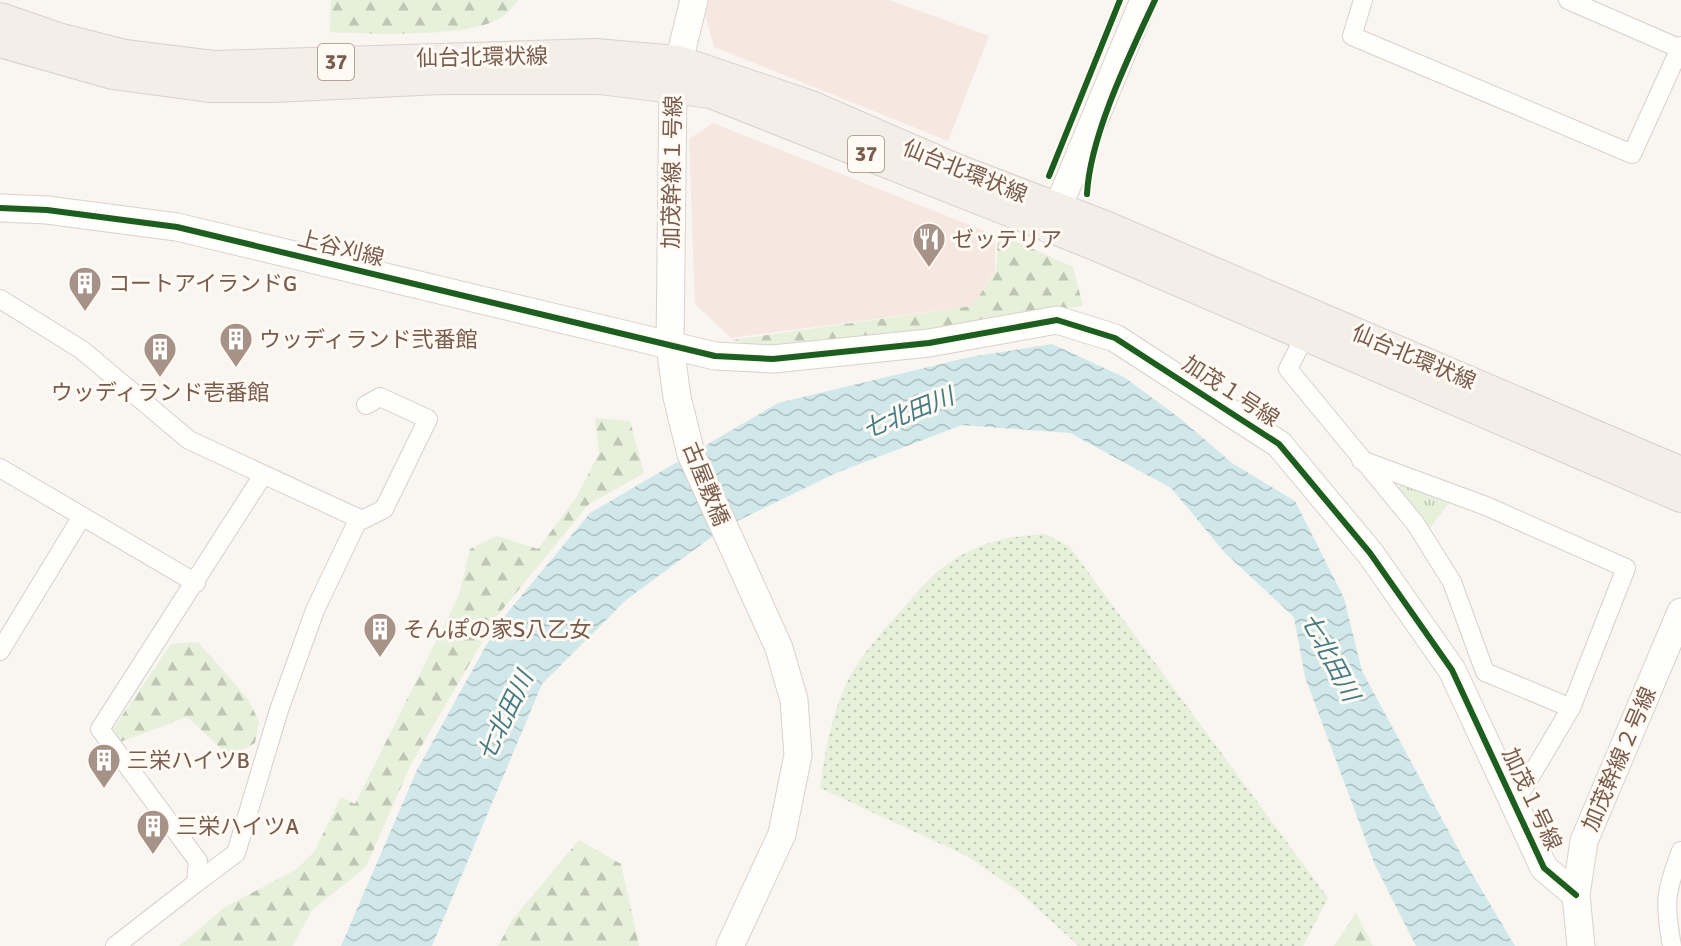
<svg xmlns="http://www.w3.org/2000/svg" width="1681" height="946" font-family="Signika,'Noto Sans JP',sans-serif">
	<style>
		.commercial { fill: #f6e8e1 }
		.grass { fill: url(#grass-dots) }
		.forest { fill: url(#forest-firs) }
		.park { fill: url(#park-tufts) }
		.water { fill: url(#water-waves) }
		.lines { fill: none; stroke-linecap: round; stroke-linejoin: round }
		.street-casing { stroke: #d7d1cb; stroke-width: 20 }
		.secondary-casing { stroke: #d9d2cb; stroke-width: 29 }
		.primary-casing { stroke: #dad1cc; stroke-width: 32 }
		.street { stroke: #fefefd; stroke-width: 18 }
		.secondary { stroke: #fefefd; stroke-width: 27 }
		.primary { stroke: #f3eee8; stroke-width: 30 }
		.cycleway-casing { stroke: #fffaf3; stroke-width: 10 }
		.cycleway { stroke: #1b5e20; stroke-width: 6 }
		.labels { text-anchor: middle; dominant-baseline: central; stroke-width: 6; stroke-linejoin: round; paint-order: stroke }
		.shield { fill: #fffaf3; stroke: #a28b7f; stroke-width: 1.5 }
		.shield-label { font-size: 21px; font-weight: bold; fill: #7a5c4d }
		.street-label { font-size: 22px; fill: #7a5c4d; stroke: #fffaf3 }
		.poi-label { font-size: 22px; fill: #7a5c4d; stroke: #fffaf3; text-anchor: start }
		.water-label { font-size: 24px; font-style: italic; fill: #437c86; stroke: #fffaf3 }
	</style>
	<defs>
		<pattern id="grass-dots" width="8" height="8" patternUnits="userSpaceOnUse" patternTransform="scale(1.5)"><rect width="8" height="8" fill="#e7f0db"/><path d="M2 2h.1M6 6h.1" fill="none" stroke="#c0c6b4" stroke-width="1.8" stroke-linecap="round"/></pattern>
		<pattern id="forest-firs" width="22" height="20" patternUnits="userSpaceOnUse" patternTransform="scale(1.5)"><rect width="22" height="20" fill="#e7f0db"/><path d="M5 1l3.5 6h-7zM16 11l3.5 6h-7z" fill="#c0c6b4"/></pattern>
		<pattern id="park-tufts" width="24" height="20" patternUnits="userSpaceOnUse" patternTransform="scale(1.5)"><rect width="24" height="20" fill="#e7f0db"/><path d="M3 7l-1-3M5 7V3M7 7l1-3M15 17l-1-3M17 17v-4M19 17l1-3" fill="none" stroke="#c0c6b4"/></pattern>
		<pattern id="water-waves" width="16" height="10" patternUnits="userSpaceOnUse" patternTransform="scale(1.5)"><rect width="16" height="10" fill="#d0e8ea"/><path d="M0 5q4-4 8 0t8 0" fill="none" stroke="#aebfc0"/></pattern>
	</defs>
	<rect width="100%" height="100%" fill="#f9f5f0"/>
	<!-- commercial -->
	<path class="commercial" d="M707 0H889L989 36 948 141 714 47 703 7Z
		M713 123 995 235V271L972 306 731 338 695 304 689 139Z"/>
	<!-- grass -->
	<path class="grass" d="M1045 534 1069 546 1328 898 1303 946H1079L1018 891 967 856 820 788C825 752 832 711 849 678 864 651 885 629 905 606 926 581 944 562 974 549 996 538 1022 536 1045 534Z"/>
	<!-- forest -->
	<path class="forest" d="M331 0H518C513 5 508 13 502 17 473 38 367 34 330 32Z
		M1004 236 1073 267 1083 306 1049 310 932 335 774 351 733 340 972 306 996 271 998 241Z
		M595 418 630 421 644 473 588 505 498 615 411 764 366 867 312 910 293 946H179L225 907 297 869 314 852 341 797 355 804 459 595 470 549 497 536 538 549 576 498 599 453Z
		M198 642 247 698 259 721 255 743 230 757 187 717 120 742 113 729 171 644Z
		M579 840 621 864 639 946H498L512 920Z
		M1356 913 1373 946H1334Z"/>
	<!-- park -->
	<path class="park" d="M1403 481 1451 501 1428 530 1396 491Z"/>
	<!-- water -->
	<path class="water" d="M1052 344 1124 377 1181 419 1232 463 1295 501 1344 598 1362 671 1468 867 1515 946H1416L1375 865 1305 677 1294 617 1225 553 1171 488 1070 433 962 425 836 473 725 527 626 600 542 684 432 946H341L417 770 498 624 590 513 778 403 970 357Z"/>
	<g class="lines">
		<defs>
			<path id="street" d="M1363 0 1352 36 1632 154 1681 46
				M1568 0 1681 49
				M0 299 82 350 189 440 362 520 384 509 428 419 380 397 366 405
				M1305 336 1288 369 1415 523 1452 582 1485 672 1571 708
				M1361 460 1486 506 1626 568 1571 708 1514 804
				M0 468 196 583
				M0 651 81 518
				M196 883 236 853 279 710 315 610 359 518
				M115 946 196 883 198 861 100 729 263 475
				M1672 946C1664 902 1665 893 1681 851"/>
			<path id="secondary" d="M694 0 673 86 670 347 677 397 691 454 779 648 794 700 798 755 782 834 730 946
				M0 208 47 210 177 227 715 356 773 359 929 343 1057 320 1115 338 1279 444 1370 553 1452 670 1544 868 1576 895
				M1049 229 1144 0
				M1581 946 1576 895 1584 841 1681 612"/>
			<path id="primary" d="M0 18 58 38 125 55 213 66 595 54 678 61 811 106 956 169 1105 226 1681 472
				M0 42 113 74 209 87H273L441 79H600L711 93 1095 245 1681 497"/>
		</defs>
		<!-- street casing -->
		<use href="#street" class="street-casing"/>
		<!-- secondary casing -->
		<use href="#secondary" class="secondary-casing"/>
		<!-- primary casing -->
		<use href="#primary" class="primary-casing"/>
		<!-- street -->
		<use href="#street" class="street"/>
		<!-- secondary -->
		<use href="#secondary" class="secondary"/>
		<!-- primary -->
		<use href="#primary" class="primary"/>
		<defs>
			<path id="cycleway" d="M1049 176 1120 0
				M1087 194C1090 135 1130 54 1155 0
				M0 208 47 210 177 227 715 356 773 359 929 343 1057 320 1115 338 1279 444 1370 553 1452 670 1544 868 1576 895"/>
		</defs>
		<!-- cycleway casing -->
		<use href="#cycleway" class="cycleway-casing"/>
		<!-- cycleway -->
		<use href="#cycleway" class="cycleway"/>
	</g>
	<!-- icons -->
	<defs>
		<symbol id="restaurant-pin" viewBox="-11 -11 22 30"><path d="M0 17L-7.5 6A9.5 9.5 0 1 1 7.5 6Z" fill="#a69286" stroke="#fffaf3"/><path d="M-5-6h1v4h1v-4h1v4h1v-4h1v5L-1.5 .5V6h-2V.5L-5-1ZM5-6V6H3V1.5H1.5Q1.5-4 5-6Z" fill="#fff"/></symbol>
		<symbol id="building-pin" viewBox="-11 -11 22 30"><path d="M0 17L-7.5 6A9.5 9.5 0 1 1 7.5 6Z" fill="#a69286" stroke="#fffaf3"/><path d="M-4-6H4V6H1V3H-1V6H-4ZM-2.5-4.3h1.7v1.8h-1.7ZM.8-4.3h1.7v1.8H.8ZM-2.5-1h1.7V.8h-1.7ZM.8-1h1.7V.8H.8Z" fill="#fff"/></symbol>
	</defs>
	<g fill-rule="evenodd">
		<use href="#restaurant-pin" x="910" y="220" width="38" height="52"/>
		<use href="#building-pin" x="66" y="264" width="38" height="52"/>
		<use href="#building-pin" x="217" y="320" width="38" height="52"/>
		<use href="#building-pin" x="141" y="330" width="38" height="52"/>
		<use href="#building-pin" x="361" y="610" width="38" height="52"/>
		<use href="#building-pin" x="85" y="741" width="38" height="52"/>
		<use href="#building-pin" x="134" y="807" width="38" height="52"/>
	</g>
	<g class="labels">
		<!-- shield labels -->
		<g class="shield">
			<rect x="318" y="44" width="36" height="36" rx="4.5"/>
			<rect x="848" y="136" width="36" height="36" rx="4.5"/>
		</g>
		<g class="shield-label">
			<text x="336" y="62">37</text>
			<text x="866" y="154">37</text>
		</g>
		<!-- street labels -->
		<g class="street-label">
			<text transform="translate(482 57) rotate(-1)">仙台北環状線</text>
			<text transform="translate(965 171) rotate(22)">仙台北環状線</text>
			<text transform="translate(672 172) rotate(-89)">加茂幹線１号線</text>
			<text transform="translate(341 248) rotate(14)">上谷刈線</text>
			<text transform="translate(1414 357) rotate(23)">仙台北環状線</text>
			<text transform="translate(1231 391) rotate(33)">加茂１号線</text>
			<text transform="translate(706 484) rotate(68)">古屋敷橋</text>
			<text transform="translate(1619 759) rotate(-67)">加茂幹線２号線</text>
			<text transform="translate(1532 799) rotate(65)">加茂１号線</text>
		</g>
		<!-- poi labels -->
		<g class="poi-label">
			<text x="952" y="239">ゼッテリア</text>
			<text x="108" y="283">コートアイランドG</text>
			<text x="259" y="339">ウッディランド弐番館</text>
			<text x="160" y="392" text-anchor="middle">ウッディランド壱番館</text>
			<text x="403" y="629">そんぽの家S八乙女</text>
			<text x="127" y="760">三栄ハイツB</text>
			<text x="176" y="826">三栄ハイツA</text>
		</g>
		<!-- water labels -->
		<g class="water-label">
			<text transform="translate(908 413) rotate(-22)">七北田川</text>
			<text transform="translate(1330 657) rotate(62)">七北田川</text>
			<text transform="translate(505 716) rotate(-64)">七北田川</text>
		</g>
	</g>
</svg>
